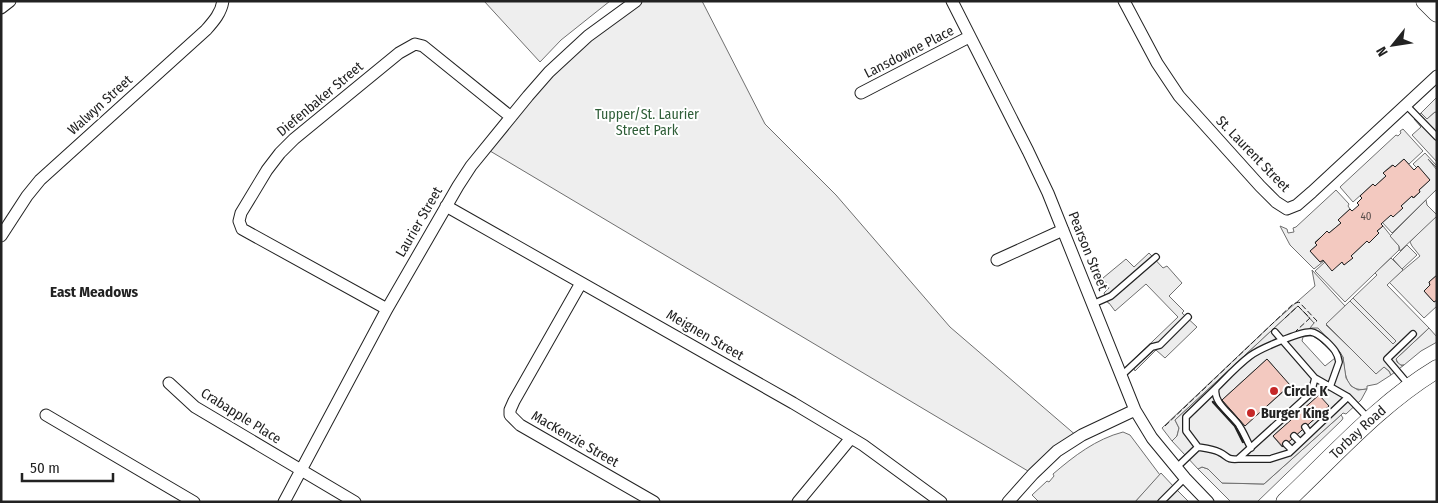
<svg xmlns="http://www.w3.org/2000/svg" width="1438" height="503" font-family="'Fira Sans Condensed',sans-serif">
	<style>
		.green { fill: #eee; stroke: #6f6f6f }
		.parking { fill: #ededed; stroke: #6f6f6f; fill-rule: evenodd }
		.building { fill: #f3c9c0; stroke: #222 }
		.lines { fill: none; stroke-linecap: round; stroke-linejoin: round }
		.lane-casing { stroke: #222; stroke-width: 8 }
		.street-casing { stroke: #222; stroke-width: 13 }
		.primary-casing { stroke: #222; stroke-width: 19 }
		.lane { stroke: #fff; stroke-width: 5.5 }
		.street { stroke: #fff; stroke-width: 11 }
		.primary { stroke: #fff; stroke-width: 18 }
		.fence { stroke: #222; stroke-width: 1; stroke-dasharray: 6 2.5; stroke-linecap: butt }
		.wall { stroke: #222; stroke-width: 2.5 }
		.poi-dot { fill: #c62828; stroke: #fff; stroke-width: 2 }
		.labels { text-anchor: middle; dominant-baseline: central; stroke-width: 4; stroke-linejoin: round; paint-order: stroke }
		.number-label { font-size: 11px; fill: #564c4a }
		.street-label { font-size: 14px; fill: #222; stroke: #fff }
		.park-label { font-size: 14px; fill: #2f5e38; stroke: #fff }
		.poi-label { font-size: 14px; font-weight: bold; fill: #222; stroke: #fff; text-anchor: start }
		.neighbourhood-label { font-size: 15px; font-weight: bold; fill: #222; stroke: #fff }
	</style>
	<rect width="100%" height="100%" fill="#fff"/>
	<!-- green -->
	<path class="green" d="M484 1H610L561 40 540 62Z
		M636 1H702L765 124 836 195 950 327 1078 437 1033 474 485 148 549 72Z
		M1437 97V113L1435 112 1427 119 1421 113Z
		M1403 129 1423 151 1409 164 1404 159 1395 167 1392 165 1383 173 1386 176 1375 186 1373 184 1353 202 1340 187 1396 135 1398 136 1401 133 1400 131Z
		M1425 153 1437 166V168L1428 159 1437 170V189L1392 233 1382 222 1391 215 1402 208 1401 206 1412 196 1414 198 1420 192 1419 190 1430 180 1418 167 1417 168 1413 164Z
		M1336 190 1349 204 1348 206 1350 209 1338 220 1341 223 1329 233 1327 232 1315 242 1317 245 1310 251 1320 262 1324 261 1314 269 1290 245 1280 226 1287 229 1288 233 1294 232 1293 228 1296 227Z
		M1435 217 1437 219V275L1429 282 1430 285 1424 291 1434 302 1437 300V306L1424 318 1389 282 1420 256 1412 246 1410 242Z
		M1383 226 1399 246V250L1345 302 1315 271 1325 262 1332 270 1342 262 1344 265 1352 258 1351 256 1367 241 1369 243 1379 233 1377 231Z
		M1407 245 1417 255 1402 269 1393 259Z
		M1312 270 1345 306 1326 325 1376 373 1384 367 1389 371 1391 375 1377 384 1367 386V389C1345 393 1345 373 1343 357L1309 328 1314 323 1298 306 1175 420 1179 428 1177 436 1172 441 1162 428 1273 323 1315 286Z
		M1353 298 1396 341 1393 344 1350 301Z
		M1429 328 1437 337V342L1421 351 1404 365H1399L1396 359 1399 356Z
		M1341 415 1343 418 1342 420 1257 502H1231L1198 469 1202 467 1208 469 1222 483 1264 484Z
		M1123 432 1130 435 1160 475 1135 502H1039L1032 495 1047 481 1049 482 1054 476 1053 474C1074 456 1096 439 1123 432Z"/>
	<!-- parking -->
	<path class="parking" d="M1435 112 1437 113V162L1412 135 1421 127 1414 119 1421 113 1427 119Z
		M1426 200 1427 205 1437 215V216L1400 251 1399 246 1390 236Z
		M1149 253 1163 268 1167 266 1182 283 1169 296 1184 311 1182 313 1197 327 1165 358 1156 350 1135 371 1131 362 1178 317 1146 284 1115 311 1109 303H1108L1104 293 1109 288 1103 278 1126 259 1134 267Z
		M1391 258 1403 270 1387 285 1429 328 1399 356 1396 359 1397 362 1402 366 1404 365 1391 375 1389 371 1384 367 1376 374 1326 324 1350 301 1393 344 1396 341 1353 298 1377 275 1375 273Z
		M1298 306 1314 323 1310 328H1318L1340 352 1343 357 1346 378 1351 386 1358 390 1367 389 1361 400 1346 414 1343 413 1341 415 1264 484 1222 483 1208 469 1202 467 1198 469 1172 441 1177 436 1179 428 1175 420ZM1308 336H1313L1319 340 1334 354 1335 358 1325 366 1302 341 1303 337ZM1267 359 1290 386 1245 425 1222 400ZM1319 395 1325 410 1282 447 1273 436Z
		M1161 473 1175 488 1189 502H1135Z"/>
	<!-- building -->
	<path class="building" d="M1404 159 1414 170 1418 166 1430 180 1419 190 1420 192 1413 198 1412 196 1401 206 1403 208 1393 217 1391 215 1381 224 1383 226 1377 231 1379 233 1369 243 1367 241 1351 256 1353 258 1344 265 1342 262 1332 271 1323 260 1320 262 1310 251 1317 245 1315 243 1327 231 1329 233 1341 223 1338 220 1350 209 1352 211 1359 205 1357 203 1362 198 1360 196 1373 184 1375 186 1386 176 1383 173 1393 165 1395 167Z
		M1437 275V300L1434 302 1424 291 1430 285 1429 282Z
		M1267 359 1290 385 1245 426 1222 400Z
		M1319 395 1329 406 1283 447 1273 436Z"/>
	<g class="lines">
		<defs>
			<path id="lane" d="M1406 105 1437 137
				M1093 304 1111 296 1156 257
				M1275 332 1315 378 1348 397 1369 419
				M1121 376 1152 347 1160 345 1188 317
				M1409 385 1387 359 1413 334
				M1305 427 1309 433
				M1294 436 1300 442
				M1286 444 1292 450
				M1198 447 1186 431V417L1216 388
				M1251 448C1247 441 1244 433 1240 427 1233 415 1212 403 1216 388 1227 377 1238 365 1250 356 1259 349 1301 331 1311 332 1318 333 1322 338 1327 342 1333 348 1338 353 1339 362L1330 387
				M1238 459H1270L1289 453 1348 397
				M1176 468 1198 447C1204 448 1213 449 1219 452 1228 456 1226 460 1238 459L1311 393 1315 378
				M1161 502 1185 478"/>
			<path id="street" d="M952 1 1028 151 1048 193 1135 410 1152 438 1185 478 1208 502
				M1124 1 1157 63 1179 96 1260 186 1276 202 1287 209 1297 205 1312 192 1437 76
				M1 8 10 1
				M861 93 969 37
				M446 206 793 403 863 445 941 502
				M1 236 27 196 40 180 206 30C214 21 221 13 223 1
				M997 260 1063 230
				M581 283 514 401 510 410V415L520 425 654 502
				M387 309 242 229 239 221 241 213 267 170 280 153 294 139 399 53 415 44 423 46 511 117
				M169 383 195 407 355 502
				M46 415 194 502
				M284 502 387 309 458 186 471 166 528 96 549 72 588 36 636 1
				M798 502 851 438
				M1008 502 1033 474 1057 451 1082 435 1135 410"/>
			<g id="primary">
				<path d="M1425 1 1437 13"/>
				<path id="s1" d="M1285 502C1334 456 1379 404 1437 369"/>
			</g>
		</defs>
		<!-- lane casing -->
		<use href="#lane" class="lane-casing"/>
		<!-- street casing -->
		<use href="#street" class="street-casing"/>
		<!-- primary casing -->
		<use href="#primary" class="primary-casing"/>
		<!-- lane -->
		<use href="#lane" class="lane"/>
		<!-- street -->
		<use href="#street" class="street"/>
		<!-- primary -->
		<use href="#primary" class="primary"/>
		<!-- fence -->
		<path class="fence" d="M1285 318 1298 306 1310 318 1296 331
			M1165 426 1293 304 1299 302 1317 321 1314 323"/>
		<!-- wall -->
		<path class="wall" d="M1213 402 1235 426 1243 442"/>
	</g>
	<!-- markers -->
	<g class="poi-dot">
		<circle cx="1274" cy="391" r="5"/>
		<circle cx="1251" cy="413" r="5"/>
	</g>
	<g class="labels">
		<!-- number labels -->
		<g class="number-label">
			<text x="1366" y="216">40</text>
		</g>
		<!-- street labels -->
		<g class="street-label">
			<text transform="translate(909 52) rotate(-27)">Lansdowne Place</text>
			<text transform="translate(320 99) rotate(-40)">Diefenbaker Street</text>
			<text transform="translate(100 105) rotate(-42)">Walwyn Street</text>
			<text transform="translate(1253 154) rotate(46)">St. Laurent Street</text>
			<text transform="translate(419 222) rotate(-60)">Laurier Street</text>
			<text transform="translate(1088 251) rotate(68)">Pearson Street</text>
			<text transform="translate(705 335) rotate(30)">Meignen Street</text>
			<text transform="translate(241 416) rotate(32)">Crabapple Place</text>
			<text stroke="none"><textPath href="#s1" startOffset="101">Torbay Road</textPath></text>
			<text transform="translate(575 439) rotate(30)">MacKenzie Street</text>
		</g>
		<!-- park labels -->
		<g class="park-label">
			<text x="647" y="114">Tupper/St. Laurier<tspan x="647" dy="16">Street Park</tspan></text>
		</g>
		<!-- poi labels -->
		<g class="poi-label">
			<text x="1284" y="391">Circle K</text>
			<text x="1261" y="413">Burger King</text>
		</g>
		<!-- neighbourhood labels -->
		<g class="neighbourhood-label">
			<text x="94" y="292">East Meadows</text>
		</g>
	</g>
	<!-- border -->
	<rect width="1438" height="503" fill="none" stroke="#222222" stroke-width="5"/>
	<!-- north arrow -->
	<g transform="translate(1393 45) rotate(240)" stroke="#ffffff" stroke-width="4" paint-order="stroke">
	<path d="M0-4L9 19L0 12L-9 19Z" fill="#222222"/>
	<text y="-8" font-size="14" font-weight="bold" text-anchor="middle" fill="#222222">N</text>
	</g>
	<!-- scale -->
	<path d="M22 473v8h91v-8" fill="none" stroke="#222222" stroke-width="2.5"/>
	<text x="30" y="473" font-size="15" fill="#222222" stroke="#ffffff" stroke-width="4" paint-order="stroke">50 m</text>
</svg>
